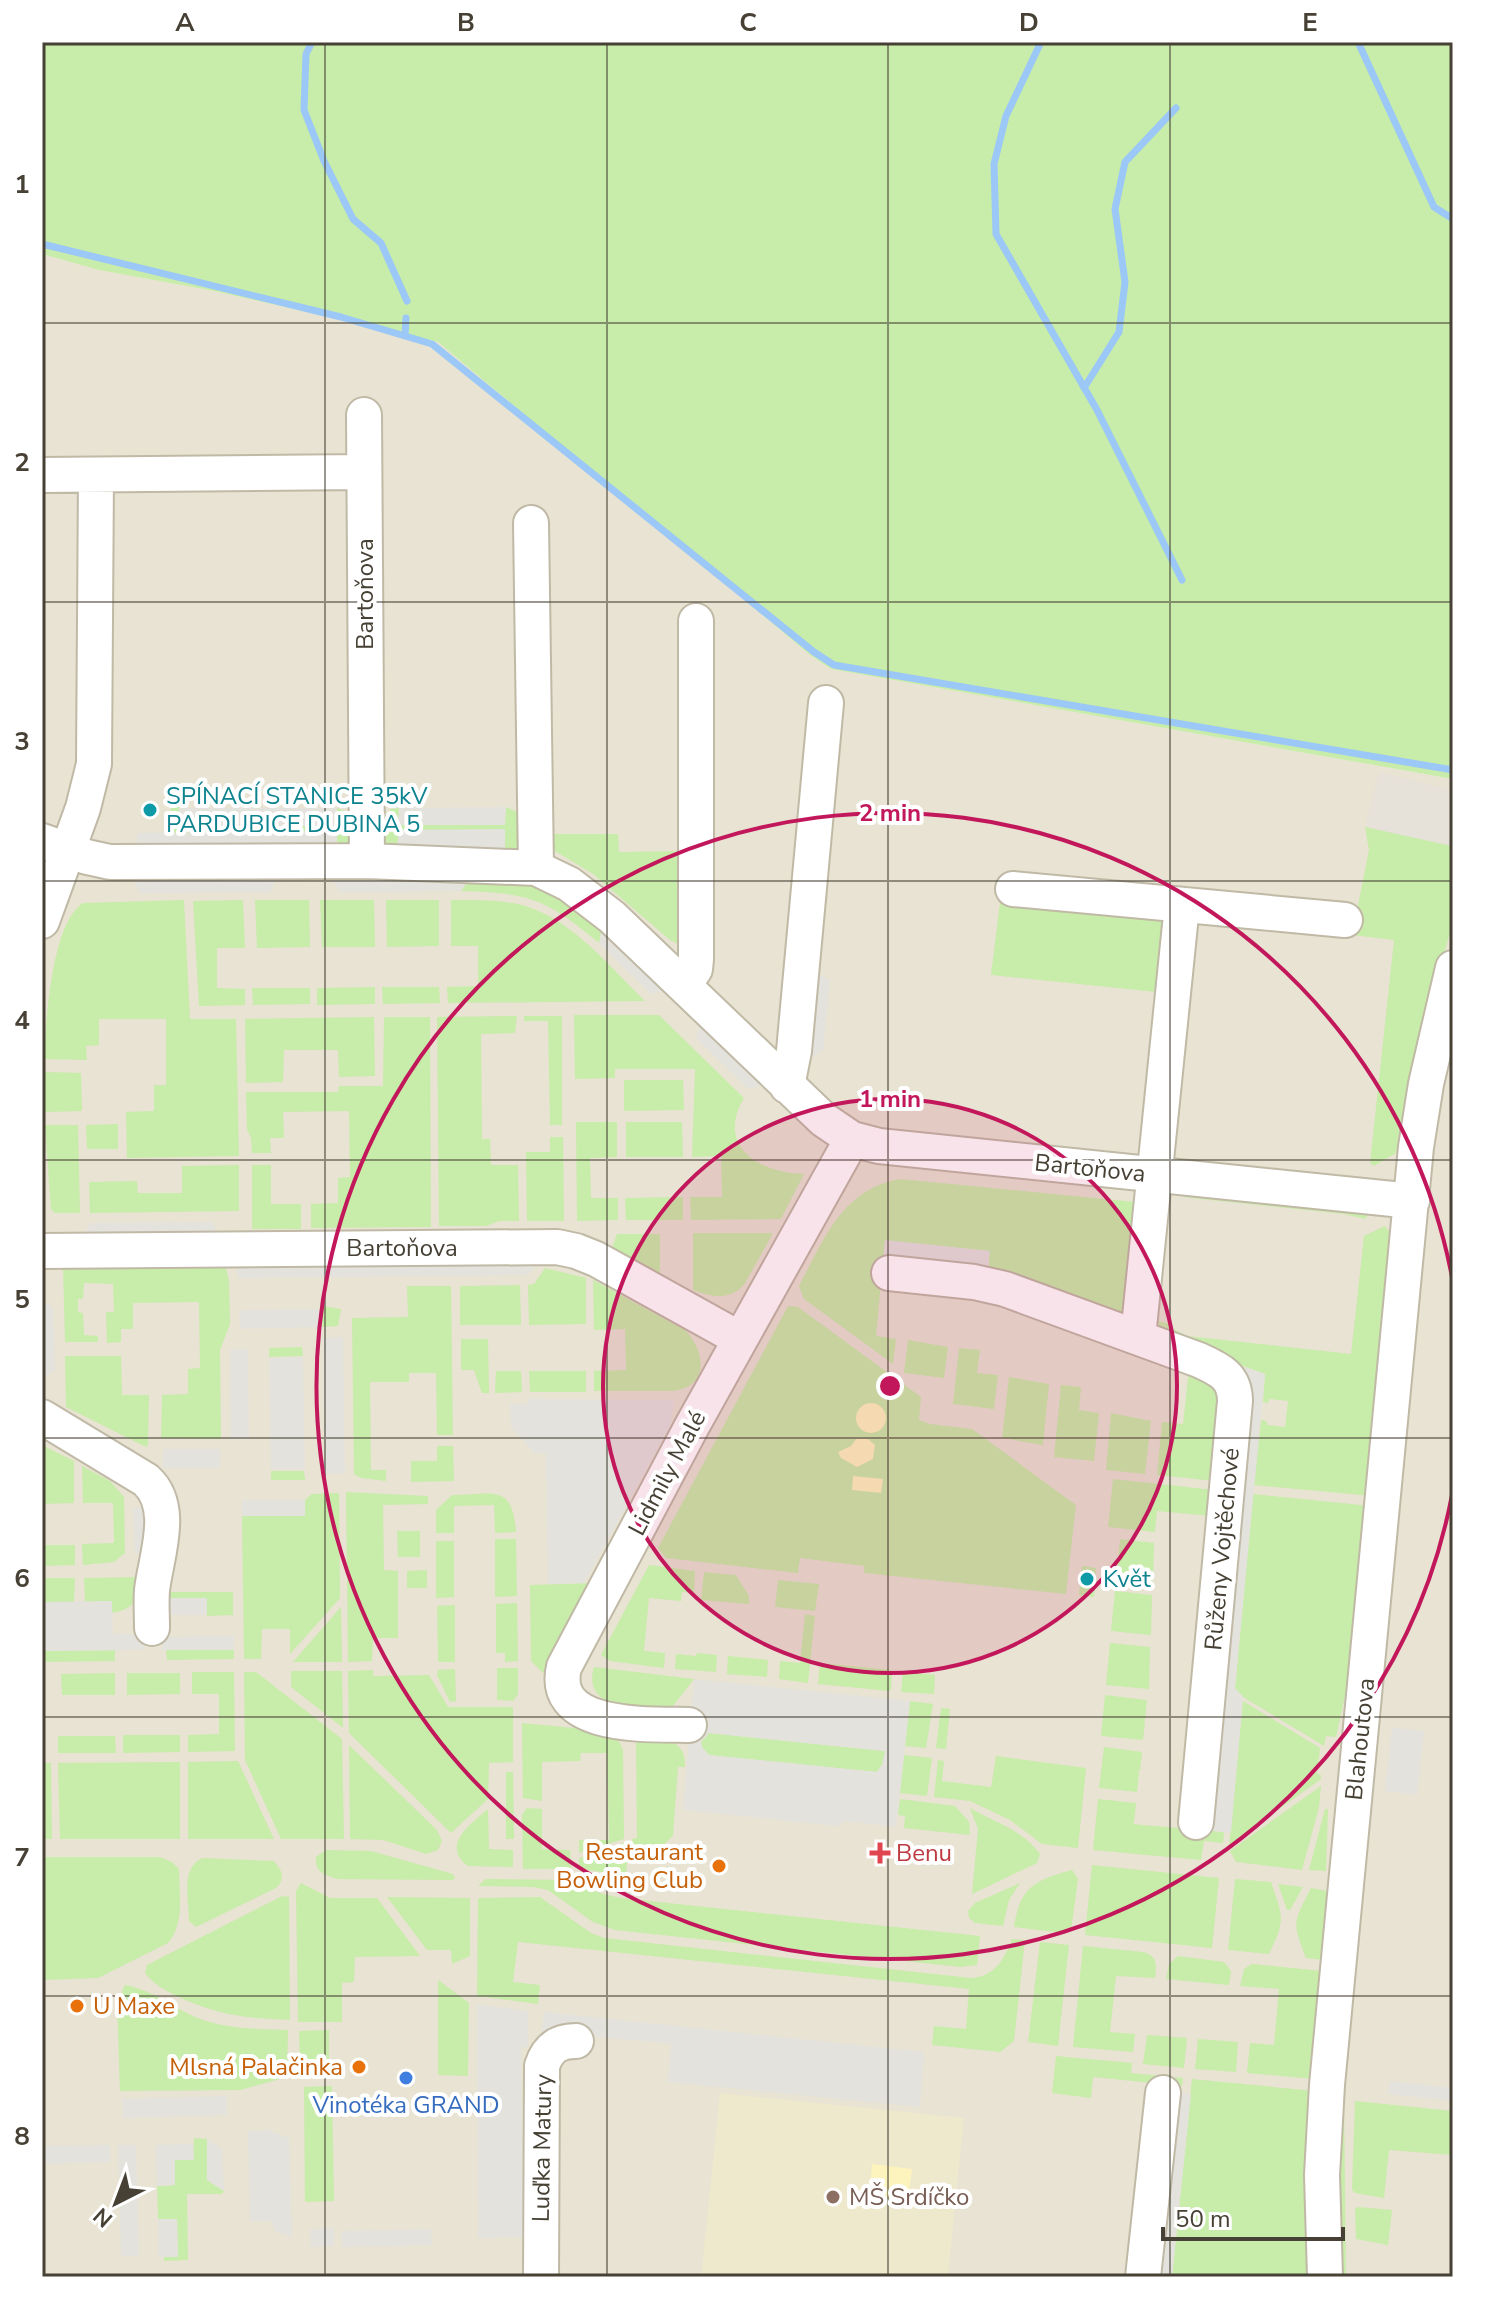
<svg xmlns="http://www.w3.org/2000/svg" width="1495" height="2319" font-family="'Nunito Sans',sans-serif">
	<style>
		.residential { fill: #e8e3d2 }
		.industrial { fill: #e6e1d9 }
		.education { fill: #eee8cd }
		.green { fill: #c8eca9 }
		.sand { fill: #fcf4bc }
		.parking { fill: #e4e2dd; fill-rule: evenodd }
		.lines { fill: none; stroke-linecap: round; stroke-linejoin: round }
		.stream { stroke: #9bc8f6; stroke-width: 7 }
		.minor-casing { stroke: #c0b9a6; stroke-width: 38 }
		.minor { stroke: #fff; stroke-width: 34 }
		.grid { fill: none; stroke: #464134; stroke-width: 2; stroke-opacity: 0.55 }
		.ring { fill: none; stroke: #c2185b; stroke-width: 4 }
		.culture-dot { fill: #0f9aa8; stroke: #fff; stroke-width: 3 }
		.health-dot { fill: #e0444e; stroke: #fff; stroke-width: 3 }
		.food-dot { fill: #e8710a; stroke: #fff; stroke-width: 3 }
		.shop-dot { fill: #3f7fe0; stroke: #fff; stroke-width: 3 }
		.education-dot { fill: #8d6e63; stroke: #fff; stroke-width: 3 }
		.labels { text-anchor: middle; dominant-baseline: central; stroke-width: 8; stroke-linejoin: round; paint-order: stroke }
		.street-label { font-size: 24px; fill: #464134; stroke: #fff }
		.culture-label { font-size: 24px; fill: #0d838f; stroke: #fff; text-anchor: start }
		.food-label { font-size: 24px; fill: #c56008; stroke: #fff; text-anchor: end }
		.health-label { font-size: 24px; fill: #be3a42; stroke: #fff; text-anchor: start }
		.shop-label { font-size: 24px; fill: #366cbe; stroke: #fff }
		.education-label { font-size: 24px; fill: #785e54; stroke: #fff; text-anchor: start }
		.centre { fill: #c2185b; stroke: #fff; stroke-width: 4 }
		.ring-label { font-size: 24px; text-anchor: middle; font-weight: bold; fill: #c2185b; stroke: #fff; stroke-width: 8; stroke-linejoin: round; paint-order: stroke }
		.neatline { fill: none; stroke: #464134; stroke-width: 3 }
		.grid-label { font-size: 26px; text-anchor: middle; font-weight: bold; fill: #464134 }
	</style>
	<rect width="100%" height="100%" fill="#f4f0e4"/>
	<!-- residential -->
	<path class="residential" d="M42 254 99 270 214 291 438 342 810 655 831 669 1453 779V2277H42Z"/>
	<!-- industrial -->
	<path class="industrial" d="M1379 772 1453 791 1452 846 1365 827Z"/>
	<!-- education -->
	<path class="education" d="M720 2093 964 2118 948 2277H701Z"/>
	<!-- green -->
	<path class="green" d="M42 42H1453V779L831 669 810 655 438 342 214 291 99 270 42 254Z
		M171 787 179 788V827L337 825V808L350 813 354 839 349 845 337 849V831L171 833Z
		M506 807 520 813 519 847 505 852V830L399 831 397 849 387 845 382 840 381 819 391 809 399 808 398 825H504Z
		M1365 827 1452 846 1453 843V920L1433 998 1411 1133H1399L1396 1153 1374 1166 1370 1163 1394 940 1352 935 1369 850Z
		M545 834H618L619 852 684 851 686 948 670 940 593 874 545 845Z
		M473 874 540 884 603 924 599 943C546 899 530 893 461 891Z
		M1001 894 1161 919 1166 926V993L991 975Z
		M184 900 190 1019H236L239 1156 127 1158 126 1112 154 1111V1085H166V1019H99V1045L86 1046 87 1060 44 1059C46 1023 51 923 83 903Z
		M243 900 245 948H217V988L245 989V1005L199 1006 193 901Z
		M255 900H309L310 947 257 948Z
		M320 900H374L375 947H322Z
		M386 900H439V946L387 947Z
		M451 900C477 900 506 899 531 908 576 924 612 969 645 1001L448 1003 447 987 478 986V946H451Z
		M375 987V1004L317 1005V988Z
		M382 987H439L440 1003 383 1004Z
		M252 988H310V1004L253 1005Z
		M574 1015H659L744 1098C715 1147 760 1173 804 1174L781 1219 691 1220 690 1197H722L721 1156 692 1157 695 1069H615V1078L575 1079Z
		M517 1016 515 1033 481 1034 482 1139H490L491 1165H518L519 1221H499L486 1226H439L437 1017Z
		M524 1016H562V1125H550L548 1021H524Z
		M374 1017 375 1076 339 1077 338 1050H284L283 1082 246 1083 245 1019Z
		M384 1017H430L431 1227 311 1228V1204L338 1203V1178L350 1177 349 1111 283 1112 284 1138H270L271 1153H252L251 1138 247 1129 246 1092H338L339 1086H383Z
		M44 1072 81 1073 82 1111 45 1112Z
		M624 1080H683L684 1110 624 1111Z
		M576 1122H617V1157L590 1158 591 1198H618V1220L577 1221Z
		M626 1122H682L683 1157H626Z
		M118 1124V1149H87L86 1125Z
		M45 1125H78L80 1213H55L51 1209Z
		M550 1137H563L564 1221H527L526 1152H550Z
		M239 1165V1211L90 1213 89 1182 137 1181 138 1193H182V1166Z
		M252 1165H271V1204H301V1229H252Z
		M900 1179 1135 1202 1124 1313 1105 1317 989 1271V1251L885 1241 876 1336 896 1339 893 1364 804 1299 799 1286C824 1239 842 1189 900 1179Z
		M1202 1192 1369 1214 1365 1219 1344 1214 1182 1197Z
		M683 1197V1220H626L625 1198Z
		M1385 1226 1395 1239 1372 1496 1254 1485 1261 1420 1267 1421V1425L1285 1427 1288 1401 1269 1399 1268 1403 1263 1402 1265 1374 1175 1342 1165 1335 1157 1321 1170 1324V1327L1187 1336 1351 1354 1364 1236Z
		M693 1233H772V1235L744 1285C728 1301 713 1297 693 1290Z
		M617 1234H660V1276L610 1254Z
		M224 1261 229 1280 230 1324 220 1350 221 1439 161 1438 162 1395 188 1394V1369L200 1368 199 1302 133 1303V1329H121V1342L107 1343 106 1312H114L113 1284 84 1283 83 1299H78V1312L83 1313 84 1335 98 1336V1342H65L63 1265Z
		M545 1268 586 1278V1324L529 1325 528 1285 534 1284Z
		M593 1280 685 1330C706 1352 710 1387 672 1391H594V1371L626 1370 625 1329 594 1330Z
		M520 1285 521 1325H460V1286Z
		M407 1286H451L453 1435H437L436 1373H409V1382H370L371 1470H386V1481L361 1478 354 1474 352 1318 408 1317Z
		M321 1306 341 1309 338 1326 322 1327Z
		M788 1306 798 1307 921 1397 919 1420 930 1424 972 1429 1076 1505 1066 1594 864 1573V1566L800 1558 798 1573 666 1558 658 1548Z
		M461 1339H488L489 1393H482L474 1370H461Z
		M908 1340 948 1347 944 1378 904 1373Z
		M302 1347 303 1356 269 1357V1348Z
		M959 1348 980 1350 977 1373 998 1375 994 1409 953 1404Z
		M65 1356H121L122 1395H149L148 1444 146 1447 66 1407Z
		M1189 1370 1221 1389 1215 1481 1157 1475 1162 1422 1183 1424Z
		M496 1371H521L522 1392 495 1393Z
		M529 1371H586V1392H530Z
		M1009 1377 1049 1384 1043 1445 1002 1438Z
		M1061 1385 1081 1387 1079 1410 1099 1413 1094 1461 1054 1457Z
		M1111 1413 1151 1421 1145 1474 1106 1470Z
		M42 1445 74 1461V1503L42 1504Z
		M437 1446H453L454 1481 411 1482V1461H437Z
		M82 1466 110 1481 124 1497 125 1553 114 1562 83 1565 82 1544 114 1543 113 1503H83Z
		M271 1471H304L305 1480H271Z
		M1113 1479 1214 1490 1212 1516 1157 1511 1155 1532 1108 1527Z
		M346 1492 428 1496V1504L383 1505 384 1570 398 1571V1638H373L372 1661 348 1662Z
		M339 1493 340 1598 290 1654V1629H262L261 1659H244L242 1516H305V1500L312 1494Z
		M1253 1494 1371 1506 1355 1650 1336 1737 1326 1736 1324 1746 1243 1697 1235 1688Z
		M452 1495C493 1495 512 1482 516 1532L495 1533 494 1505 454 1506V1533H436V1510Z
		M397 1531H420V1557H398Z
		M495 1539H516L517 1596 495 1597Z
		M1120 1539 1154 1543 1153 1584 1116 1580Z
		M436 1541H454V1597L436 1598Z
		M42 1545H75V1565L42 1566Z
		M649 1565 695 1571 694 1593 682 1592 681 1601 649 1598 644 1651 665 1653 664 1668 610 1661 601 1655Z
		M1082 1566 1096 1568 1094 1597 1079 1595Z
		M427 1570V1588H407V1571Z
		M704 1572 736 1575 749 1596V1604L701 1600Z
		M140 1577C137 1599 136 1609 112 1613V1601L85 1602 84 1578Z
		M42 1578H75L74 1602H42Z
		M778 1580 819 1584 815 1611 775 1607Z
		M597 1583 549 1668 543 1673 531 1661 530 1585Z
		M1115 1591 1152 1595 1151 1635 1111 1631Z
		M167 1592H233V1615L207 1616V1598H167Z
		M517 1603 518 1661 505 1662V1653H496V1604Z
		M455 1605V1662H438L437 1606Z
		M341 1607 342 1662H293Z
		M805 1614 815 1616 808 1683 779 1679 780 1661 800 1663Z
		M1110 1643 1150 1647 1149 1689 1106 1685Z
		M115 1650V1661L42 1662V1651Z
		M166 1650H234V1659L167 1660Z
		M697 1653 717 1655 716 1672 675 1669 676 1654 696 1656Z
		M728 1656 768 1660 767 1677 727 1674Z
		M820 1663 892 1670 891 1689 890 1691 818 1684Z
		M594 1667 694 1679 665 1716 609 1703C594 1694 589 1684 594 1667Z
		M497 1668H518V1694L513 1701 497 1700Z
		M455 1669 456 1701 450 1702 437 1675 438 1670Z
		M373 1670V1676L429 1675 448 1707H513V1762L489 1763 488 1799 451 1833 349 1733 348 1671Z
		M291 1671H342L343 1728 291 1687Z
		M192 1672H234L235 1751 188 1752V1735L219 1734V1694H192Z
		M244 1672H256L342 1739 344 1839H281L245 1760Z
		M903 1672 935 1675 934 1694 901 1692Z
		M115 1673V1695H62L61 1674Z
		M127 1673H180V1694L127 1695Z
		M1105 1695 1147 1700 1145 1720H1142L1145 1721 1143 1740 1101 1736Z
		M910 1701 933 1704 926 1748 905 1746Z
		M1243 1701 1320 1748 1317 1774 1321 1775V1779L1229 1845Z
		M941 1708 950 1709 946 1749 936 1748Z
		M522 1723 605 1731 618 1739 623 1750 624 1839 579 1853V1840H609L607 1753H581L580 1761 542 1762V1801L523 1798Z
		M709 1733 885 1751 882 1765 877 1772 708 1755 702 1747 701 1742Z
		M123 1735H180V1752L123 1753Z
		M58 1736H115L116 1753H58Z
		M639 1738C662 1739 686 1737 685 1767H678L673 1836 659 1849 632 1847V1839L637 1838 636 1744Z
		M349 1745 437 1830 442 1841 438 1850 426 1854 383 1840 350 1839Z
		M1104 1747 1142 1752 1140 1771 1137 1772 1139 1773 1137 1792 1099 1788Z
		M904 1755 932 1758 927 1796 900 1793Z
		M996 1756 1086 1768 1078 1848 1042 1844 1010 1820 970 1801 934 1797 938 1760 944 1761 942 1781 991 1787Z
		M238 1761 274 1839H188V1762Z
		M180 1762V1839H60L58 1763Z
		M42 1763H51L52 1839H42Z
		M506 1772H513L514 1839H506Z
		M1321 1786 1319 1807 1302 1870 1236 1862 1230 1851 1234 1848Z
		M900 1799 955 1806 969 1822 970 1835 904 1828 905 1816 898 1815Z
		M1098 1799 1136 1803 1134 1823 1132 1824 1224 1832 1223 1843 1204 1841 1201 1860 1093 1850Z
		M527 1808 542 1809V1849L570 1850 571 1869H523L522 1815Z
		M970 1808C994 1822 1023 1830 1040 1854L1037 1863 972 1894 978 1829Z
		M488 1809 489 1849 513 1850V1867L468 1866C440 1845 471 1824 488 1809Z
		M1325 1809H1328L1326 1871 1309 1870Z
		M629 1841 626 1875 579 1869V1858Z
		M326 1850 371 1851 453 1874 455 1877 453 1880 337 1879C325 1875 314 1872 316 1857Z
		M42 1857H160L172 1862 179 1869C179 1895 185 1923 168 1943L98 1978 42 1980Z
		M203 1858 274 1861C282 1871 286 1878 276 1888L196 1927 189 1921C189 1901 180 1867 203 1858Z
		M1092 1865 1219 1878 1212 1948 1085 1935Z
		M1072 1870 1078 1879 1071 1931 1064 1933 1014 1927C1020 1886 1036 1880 1072 1870Z
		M486 1879 571 1880 603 1894 621 1898 980 1936 977 1965 960 1967 615 1930 593 1922 548 1890 533 1887 478 1886Z
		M1235 1879 1271 1882C1283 1918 1286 1919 1269 1954L1228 1950Z
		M301 1883 330 1898H377L420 1956 355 1957 354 1982 342 1983V2022H298L296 1891Z
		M1020 1883 1009 1900 1003 1926 975 1923 969 1918 968 1911 975 1903Z
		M1278 1884 1303 1887 1290 1910H1287Z
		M1311 1888 1328 1891V1930L1324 1960 1306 1958C1292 1922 1293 1923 1311 1888Z
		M282 1896 289 1897 290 2020C246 2018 221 2016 181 1998 168 1992 154 1985 145 1973L147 1965Z
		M387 1897 470 1898V1956L452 1964 451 1950H427Z
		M540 1897 591 1933 604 1938 971 1978C994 1977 1005 1959 1012 1939L1025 1940 1014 2041 1000 2052 932 2045 934 2026 966 2029 969 1989 518 1942 513 1982 540 1985 538 2004 477 1996 478 1898Z
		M1040 1942 1069 1945 1058 2046 1028 2042Z
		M1083 1946 1143 1952C1157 1955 1157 1966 1155 1978L1116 1976 1110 2032 1135 2034 1133 2052 1073 2047Z
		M1178 1956 1224 1962 1231 1971 1229 1985 1166 1979 1169 1964Z
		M1252 1964 1322 1971 1314 2079 1247 2073 1250 2043 1274 2045 1279 1989 1240 1986 1244 1969Z
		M438 1980 469 2003 468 2076 438 2075Z
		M125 1985C154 1990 174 2009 200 2019 229 2029 257 2029 288 2030L287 2077 240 2090 120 2091 117 2002Z
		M329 2030V2067H300L299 2031Z
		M1147 2035 1187 2038 1184 2068 1143 2064Z
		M1198 2039 1238 2042 1236 2072 1195 2069Z
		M1056 2056 1132 2063 1131 2073 1183 2078 1182 2086 1093 2077 1091 2098 1052 2093Z
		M1192 2079 1314 2091V2277H1172Z
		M332 2086 334 2201 305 2202 304 2087Z
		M1340 2100 1344 2101 1346 2277H1339Z
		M1355 2101 1453 2111V2155L1389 2150 1384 2198 1355 2193 1352 2190Z
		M194 2138 207 2139V2180L224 2191 222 2194H187L188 2260 164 2261V2257L178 2256 177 2219H158L157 2186 175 2185 174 2160H193Z
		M1358 2207 1392 2210 1388 2245 1356 2239 1355 2209Z"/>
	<!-- sand -->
	<path class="sand" d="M856 1418a15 15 0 1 1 30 0a15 15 0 1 1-30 0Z
		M856 1439H868L875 1445 873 1459 857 1467 841 1458 838 1452 851 1446Z
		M853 1476 883 1479 881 1493 852 1490Z
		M872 2164 912 2169 908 2200 869 2196Z"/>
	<!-- parking -->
	<path class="parking" d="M506 807 505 825H398L399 808Z
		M179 808H337V826L179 827Z
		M505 829V852L397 849 399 830Z
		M337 831V849L137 851V833Z
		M329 874H473L461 891 340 892Z
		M278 875 270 892 140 893 131 876Z
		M603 924 670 988 651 994 599 943Z
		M812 971 830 980 823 1051 804 1061Z
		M701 1018 768 1083 748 1089 696 1038Z
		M213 1222 219 1239 82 1240 90 1223Z
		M885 1240 990 1251 987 1274 883 1264Z
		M540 1259 528 1275 239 1278 234 1261Z
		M42 1300 53 1307 55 1371 42 1378Z
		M322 1309V1327L240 1329 239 1310Z
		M343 1337 345 1474H325L323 1338Z
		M230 1349H248L249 1439H231Z
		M303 1357 305 1470H271L269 1358Z
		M1245 1367 1265 1374 1235 1688 1243 1697 1231 1833 1205 1830Z
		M528 1399 674 1400 670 1426 584 1583 548 1584 546 1454 534 1453 511 1427 510 1404H527Z
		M163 1449H220V1468H163Z
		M242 1500H305V1516H242Z
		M133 1508H151L153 1554H135Z
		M167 1598H207V1615H167Z
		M112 1601 113 1634H144L145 1650 42 1651V1602Z
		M234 1636V1650H162V1637Z
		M694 1679 910 1701 896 1827 846 1821 838 1826 683 1810ZM709 1733 884 1751H885L882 1765 877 1772 709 1755 702 1747 701 1742Z
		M1392 1728 1424 1731 1417 1795 1385 1791Z
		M477 2004 528 2011V2047L521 2048 523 2237 478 2238Z
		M544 2012 924 2052 920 2107 668 2082 671 2044 542 2031Z
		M1390 2081 1453 2088V2101L1388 2094Z
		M1174 2092 1191 2094 1172 2277H1155Z
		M227 2096V2115L123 2118 122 2099Z
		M266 2129 289 2138 292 2237 274 2231 272 2221H250L248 2131H265Z
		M207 2139 222 2149 224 2191 207 2180Z
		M193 2144 194 2160H175V2185L157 2186 156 2145Z
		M110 2145V2162L42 2164V2146Z
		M118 2145H136L139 2256H121Z
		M158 2219H177L178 2257H158Z
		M334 2228V2246L311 2247 310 2229Z
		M431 2229 432 2245 342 2247 341 2231Z"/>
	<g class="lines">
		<!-- stream -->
		<path class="stream" d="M312 42 306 54 304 110 324 161 353 219 381 243 407 301
			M1041 42 1006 116 994 164 996 234 1097 410 1182 580
			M1358 42 1434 207 1453 219
			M42 244 341 317 432 344 814 652 834 665 1453 770
			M405 336 406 318
			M1084 388 1119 332 1125 282 1115 209 1125 162 1176 108"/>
		<defs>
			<path id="minor" d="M364 415 367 861
				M42 475 364 472
				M531 523 536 868
				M42 841 87 857 110 862 367 861 536 868 569 884 612 917 824 1120 852 1139 879 1146 1412 1201
				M1013 889 1345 920
				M42 921 83 808 94 764 96 475
				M684 985 695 969 696 959V621
				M787 1086 794 1051 826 703
				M42 1251 557 1247 576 1251 596 1259 740 1339
				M889 1273 974 1282 1005 1289 1199 1360C1219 1369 1235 1376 1235 1401L1196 1822
				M1138 1337 1182 905
				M42 1417 146 1480C176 1507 156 1556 152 1590 151 1602 152 1615 152 1628
				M689 1725C650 1724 549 1730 564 1667L692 1426 852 1139
				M541 2277 542 2066C548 2048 558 2041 576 2041
				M1143 2277 1163 2093
				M1325 2277 1322 2175 1327 2085 1416 1147 1426 1084 1453 968"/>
		</defs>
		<!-- minor casing -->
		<use href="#minor" class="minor-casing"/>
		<!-- minor -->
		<use href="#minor" class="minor"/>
	</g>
	<!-- grid -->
	<path class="grid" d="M325 42V2277M607 42V2277M888 42V2277M1170 42V2277M42 323H1453M42 602H1453M42 881H1453M42 1160H1453M42 1438H1453M42 1717H1453M42 1996H1453"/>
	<!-- distance rings -->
	<circle cx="890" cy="1386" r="287" fill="#c2185b" fill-opacity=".12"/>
	<g class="ring">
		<circle cx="890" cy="1386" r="287"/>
		<path d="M1452 1495A573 573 0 1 1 1452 1277"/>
	</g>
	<!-- markers -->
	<g class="culture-dot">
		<circle cx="150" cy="810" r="8"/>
		<circle cx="1087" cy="1579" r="8"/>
	</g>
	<path class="health-dot" d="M876 1841h8v8h8v8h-8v8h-8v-8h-8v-8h8z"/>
	<g class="food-dot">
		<circle cx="719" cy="1866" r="8"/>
		<circle cx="77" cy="2006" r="8"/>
		<circle cx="359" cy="2067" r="8"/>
	</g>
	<circle class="shop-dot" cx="406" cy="2078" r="8"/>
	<circle class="education-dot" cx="833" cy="2197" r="8"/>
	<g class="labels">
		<!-- street labels -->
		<g class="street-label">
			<text transform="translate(365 594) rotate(-90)">Bartoňova</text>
			<text transform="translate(1090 1168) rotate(6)">Bartoňova</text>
			<text x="402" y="1248">Bartoňova</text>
			<text transform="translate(667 1473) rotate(-62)">Lidmily Malé</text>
			<text transform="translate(1222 1549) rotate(-85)">Růženy Vojtěchové</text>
			<text transform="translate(1360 1739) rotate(-84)">Blahoutova</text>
			<text transform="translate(542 2148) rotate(-89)">Luďka Matury</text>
		</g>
		<!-- culture labels -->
		<g class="culture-label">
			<text x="166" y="796">SPÍNACÍ STANICE 35kV<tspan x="166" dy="28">PARDUBICE DUBINA 5</tspan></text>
			<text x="1103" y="1579">Květ</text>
		</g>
		<!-- food labels -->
		<g class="food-label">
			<text x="703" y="1852">Restaurant<tspan x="703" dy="28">Bowling Club</tspan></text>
			<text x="93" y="2006" text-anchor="start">U Maxe</text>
			<text x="343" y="2067">Mlsná Palačinka</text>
		</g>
		<!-- health labels -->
		<g class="health-label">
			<text x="896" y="1853">Benu</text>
		</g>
		<!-- shop labels -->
		<g class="shop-label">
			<text x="406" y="2105">Vinotéka GRAND</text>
		</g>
		<!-- education labels -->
		<g class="education-label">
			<text x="849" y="2197">MŠ Srdíčko</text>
		</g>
	</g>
	<circle cx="890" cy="1386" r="12" class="centre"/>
	<g class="ring-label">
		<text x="890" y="821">2 min</text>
		<text x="890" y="1107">1 min</text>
	</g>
	<!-- border -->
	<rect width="1495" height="2319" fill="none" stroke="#ffffff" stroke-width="88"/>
	<!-- north arrow -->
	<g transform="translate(116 2203) rotate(222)" stroke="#ffffff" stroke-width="6" paint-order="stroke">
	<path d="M0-6L14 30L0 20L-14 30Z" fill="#464134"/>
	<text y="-12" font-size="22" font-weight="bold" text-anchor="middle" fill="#464134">N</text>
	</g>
	<!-- scale -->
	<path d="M1163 2227v12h180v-12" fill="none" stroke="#464134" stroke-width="4"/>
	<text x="1175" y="2227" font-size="24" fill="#464134" stroke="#ffffff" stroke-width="6" paint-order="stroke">50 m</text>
	<rect x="44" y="44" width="1407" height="2231" class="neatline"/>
	<g class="grid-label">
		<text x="185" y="31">A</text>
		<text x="466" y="31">B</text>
		<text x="748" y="31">C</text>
		<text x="1029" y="31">D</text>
		<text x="1310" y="31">E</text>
		<text x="22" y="193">1</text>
		<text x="22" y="471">2</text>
		<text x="22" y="750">3</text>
		<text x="22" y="1029">4</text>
		<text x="22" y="1308">5</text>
		<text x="22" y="1587">6</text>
		<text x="22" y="1866">7</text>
		<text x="22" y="2145">8</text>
	</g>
</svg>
